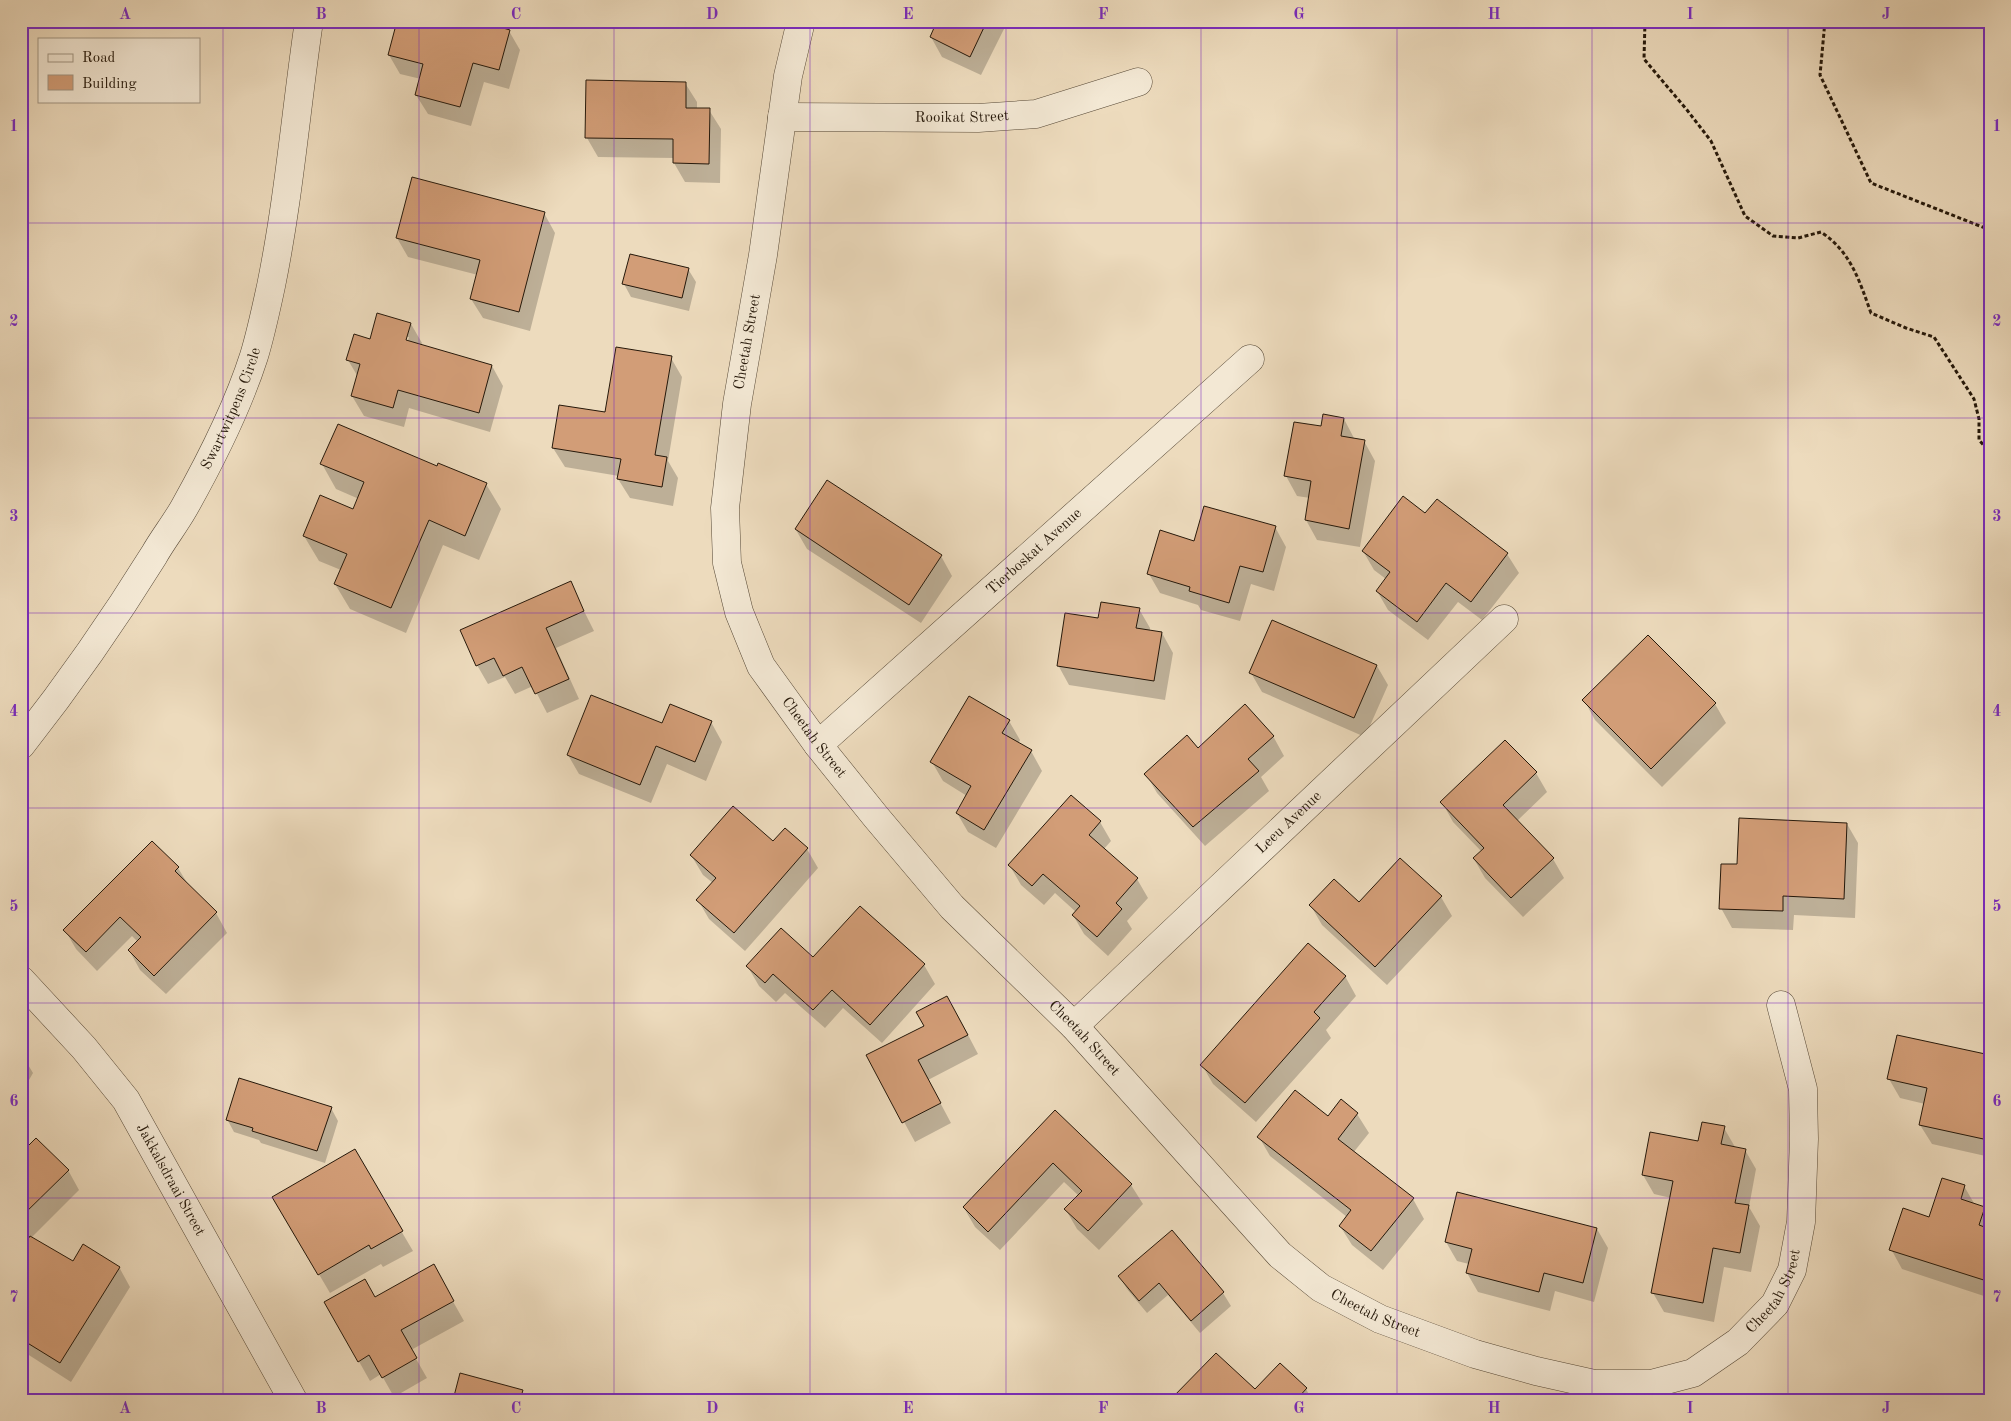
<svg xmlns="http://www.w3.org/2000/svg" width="2011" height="1421" font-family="'Old Standard TT',serif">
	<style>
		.shadow { fill: #0003; fill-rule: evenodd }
		.building { fill: #d29d77; stroke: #25180a }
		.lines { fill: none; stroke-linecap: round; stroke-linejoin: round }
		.street-casing { stroke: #574937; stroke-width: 29 }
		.path { stroke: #25180a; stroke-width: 3; stroke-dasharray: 4 2.5; stroke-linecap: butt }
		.street { stroke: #f3e8d4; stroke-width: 28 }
		.grid { fill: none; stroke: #7b2cbf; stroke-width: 1; stroke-opacity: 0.55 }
		.labels { text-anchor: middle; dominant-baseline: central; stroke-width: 4.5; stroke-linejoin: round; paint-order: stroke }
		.street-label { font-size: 15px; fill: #25180a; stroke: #f3e8d4 }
		.neatline { fill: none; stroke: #7b2cbf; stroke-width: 2 }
		.grid-label { font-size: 16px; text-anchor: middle; font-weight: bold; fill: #7b2cbf }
	</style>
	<rect width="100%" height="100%" fill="#eddbbd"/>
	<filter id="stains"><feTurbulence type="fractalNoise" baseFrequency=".004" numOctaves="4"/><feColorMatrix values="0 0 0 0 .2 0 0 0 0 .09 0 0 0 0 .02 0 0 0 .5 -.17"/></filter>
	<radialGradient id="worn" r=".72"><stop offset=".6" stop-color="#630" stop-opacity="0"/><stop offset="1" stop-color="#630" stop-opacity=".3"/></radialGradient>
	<!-- shadow -->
	<path class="shadow" d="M399 21H482V23L509 31 520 50 509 89 484 82 471 126 428 114 416 95 421 79 400 74 389 55Z
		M939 21H1008L981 75 942 57 931 37Z
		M685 83 697 102V109L709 110 721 129 720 183 685 182 674 163V158L598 157 587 138Z
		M544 213 555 233 530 331 483 318 471 299 478 275 408 257 397 238Z
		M688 269 696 282 689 311 631 297 624 284Z
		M411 324 422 343 421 346 492 366 503 386 490 432 409 408 404 427 364 416 352 396 358 377 348 360 371 340ZM406 337H409L406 347Z
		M671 358 682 377 668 461 678 478 673 506 630 498 618 479 619 476 565 467 553 448 606 414Z
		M1344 419 1355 440 1364 441 1375 461 1360 547 1317 540 1306 520 1310 498 1297 496 1286 476Z
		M322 464 437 467 486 484 501 509 479 560 443 545 406 633 350 609 335 584 341 570 319 561 304 536 353 511 359 499 336 489Z
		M1426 515 1507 554 1519 573 1482 620 1458 602 1428 640 1388 610 1377 591 1386 579 1374 570 1363 551Z
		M1275 527 1286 547 1274 591 1251 584 1240 621 1201 610 1198 605 1160 593 1149 574 1195 542Z
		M796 530 941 556 952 576 921 623 807 549Z
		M570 583 594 631 556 648 579 699 547 713 533 686 515 694 505 677 488 684 477 665Z
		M1139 609 1150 628V631L1162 633 1173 653 1165 700 1069 685 1058 665 1100 620Z
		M1377 666 1388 685 1365 737 1262 692 1251 673Z
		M1584 700 1715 704 1726 723 1662 787 1595 720Z
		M1009 721 1020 740 1018 744 1031 751 1042 771 996 848 968 832 957 813 967 796 943 781 932 762Z
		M711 722 722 742 706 781 667 764 651 803 579 774 568 755 662 725Z
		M1273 736 1284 756 1261 777 1269 791 1205 846 1157 793 1146 774 1198 749Z
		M1536 773 1547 792 1517 821 1553 859 1564 878 1523 917 1485 878 1474 859 1482 852 1453 822 1442 802Z
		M1100 822 1111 841 1104 849 1137 879 1148 898 1127 921 1132 929 1108 956 1084 934 1073 915 1076 912 1055 893 1044 905 1021 885 1010 866Z
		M1847 824 1858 843 1855 918 1794 915 1793 930 1732 928 1721 908 1739 865Z
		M773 843 807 849 818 868 745 951 709 919 698 900 713 883 703 875 691 855Z
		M178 868 189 886 216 913 227 933 166 994 140 970 129 950 138 942 132 936 97 971 76 949 65 930Z
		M1441 897 1452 916 1387 985 1322 925 1311 906 1359 904Z
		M814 959 924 965 935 984 882 1043 843 1008 825 1028 785 993 776 1002 759 986 748 967Z
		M1345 976 1356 996 1326 1030 1331 1038 1256 1122 1213 1084 1202 1065Z
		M958 1016 978 1054 928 1080 951 1123 915 1142 868 1056Z
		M21 1053 33 1073 21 1094Z
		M1990 1056V1157L1932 1144 1920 1125 1925 1104 1900 1098 1889 1079Z
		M1341 1101 1357 1114 1369 1133 1353 1153 1413 1199 1424 1219 1383 1270 1352 1245 1340 1226 1347 1217 1270 1156 1259 1137 1328 1117Z
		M331 1108 338 1121 325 1163 261 1143 259 1140 234 1132 227 1119Z
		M1055 1112 1131 1185 1143 1204 1099 1250 1077 1229 1066 1210 1079 1196 1064 1182 1000 1250 975 1227 964 1208Z
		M1724 1128 1735 1147 1745 1150 1756 1169 1749 1207 1760 1226 1751 1272 1724 1267 1714 1322 1664 1312 1653 1293 1671 1198 1654 1194 1643 1175Z
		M354 1151 413 1251 383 1267 381 1264 330 1293 274 1198Z
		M21 1154 68 1170 79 1190 31 1238 73 1263 119 1267 130 1287 71 1382 21 1350V1253L27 1242 21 1247Z
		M1964 1186 1975 1205 1984 1208 1990 1218V1298L1902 1269 1891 1249 1930 1218Z
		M1597 1229 1608 1248 1594 1302 1555 1291 1550 1311 1478 1292 1467 1273 1469 1264 1457 1261 1446 1242Z
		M1172 1232 1223 1293 1231 1306 1200 1333 1168 1295 1147 1313 1127 1289 1120 1277Z
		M433 1266 464 1321 411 1350 427 1378 394 1397 381 1374 370 1381 326 1303 375 1299Z
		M1306 1389 1312 1400H1172L1255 1391Z
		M522 1391 527 1400H454Z"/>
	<!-- building -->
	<path class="building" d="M397 21H479L510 30 499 70 473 63 460 107 415 95 423 64 388 55Z
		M937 21H987L970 57 930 37Z
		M586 80 686 82V108H710L709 164 673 163V139L585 138Z
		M412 177 545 212 519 312 470 299 480 260 396 238Z
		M630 254 689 268 682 298 622 284Z
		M377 313 411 323 406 340 492 365 479 413 398 390 393 408 351 396 360 364 346 360 354 334 370 339Z
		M616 347 672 356 655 455 667 457 662 487 617 479 621 459 552 448 559 405 605 412Z
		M1323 414 1344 418 1341 436 1365 440 1349 529 1305 520 1311 481 1284 476 1294 422 1321 426Z
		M338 424 437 466 438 463 487 483 465 536 429 520 391 608 334 584 347 554 303 536 320 495 353 509 364 482 320 464Z
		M827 480 942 555 909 605 795 529Z
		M1403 496 1425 513 1437 499 1508 553 1471 602 1446 583 1417 622 1376 591 1390 572 1362 551Z
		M1204 506 1276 526 1263 572 1240 566 1229 603 1189 591 1190 587 1147 574 1160 530 1194 541Z
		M571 581 584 611 546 628 569 679 535 694 522 667 503 676 494 658 476 666 460 630Z
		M1101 602 1140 608 1136 628 1162 632 1154 681 1057 666 1065 613 1098 618Z
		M1272 620 1377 665 1354 718 1249 673Z
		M1648 635 1716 703 1651 769 1582 700Z
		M591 695 662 723 670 704 712 721 695 762 656 746 640 785 567 755Z
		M969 696 1010 720 1002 733 1032 750 984 830 956 813 971 786 930 762Z
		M1245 704 1274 736 1248 759 1259 771 1193 827 1144 774 1187 735 1198 748Z
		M1505 740 1537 772 1503 805 1554 858 1511 898 1473 858 1484 848 1440 802Z
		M1071 795 1101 821 1089 835 1138 878 1116 903 1122 909 1097 937 1072 915 1080 906 1043 874 1032 886 1008 865Z
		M733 806 773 841 785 828 808 848 734 933 696 900 716 878 690 855Z
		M1739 818 1847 823 1844 899 1783 896V911L1719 909 1721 864H1737Z
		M152 841 179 867 175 871 217 912 154 976 128 950 141 937 120 917 86 952 63 930Z
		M1400 858 1442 896 1375 967 1309 905 1334 879 1359 902Z
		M860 906 925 964 870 1025 832 990 813 1010 773 974 765 983 746 966 781 928 813 957Z
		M1308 943 1346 976 1314 1012 1320 1018 1245 1103 1200 1065Z
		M947 996 968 1035 918 1060 941 1103 902 1123 866 1055 924 1026 916 1012Z
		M1897 1035 1990 1055V1130L1988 1140 1919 1125 1927 1088 1887 1079Z
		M239 1078 332 1107 317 1151 252 1131 253 1128 226 1120Z
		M1295 1090 1328 1116 1341 1099 1358 1113 1338 1139 1414 1198 1371 1251 1339 1226 1351 1210 1257 1137Z
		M1055 1110 1132 1184 1088 1231 1064 1209 1082 1191 1053 1163 988 1232 963 1207Z
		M1702 1122 1725 1126 1721 1144 1746 1149 1735 1203 1749 1205 1740 1253 1713 1248 1703 1303 1651 1293 1673 1181 1642 1175 1650 1132 1698 1141Z
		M36 1138 69 1170 21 1217V1153Z
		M355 1149 403 1231 371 1249 369 1245 318 1275 272 1197Z
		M1942 1178 1965 1185 1961 1199 1985 1207 1979 1225 1990 1229V1282L1889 1250 1903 1208 1929 1217Z
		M1457 1192 1597 1228 1583 1283 1544 1273 1539 1292 1466 1273 1472 1249 1445 1242Z
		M1172 1230 1224 1292 1191 1321 1159 1283 1139 1301 1118 1276Z
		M30 1236 73 1261 83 1244 120 1267 60 1363 21 1339V1250Z
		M434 1264 454 1301 401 1330 417 1358 382 1378 369 1355 358 1362 324 1302 365 1279 375 1297Z
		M1216 1353 1255 1389 1280 1363 1307 1388 1296 1400H1170Z
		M460 1373 523 1390 520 1400H453Z"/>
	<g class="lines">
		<defs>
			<g id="street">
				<path id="s1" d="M801 21 788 76 763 255 737 404 725 508 727 563 739 612 761 666 818 745 876 817 952 907 1074 1026 1280 1255 1321 1288 1380 1319 1475 1354 1536 1371 1594 1384H1651L1693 1373 1738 1342 1775 1304 1792 1270 1801 1222 1804 1139 1803 1089 1781 1005"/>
				<path id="s2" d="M782 117 978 118 1036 114 1138 82"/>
				<path id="s3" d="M21 745C69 684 113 621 154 555 163 539 175 524 184 508 211 460 237 409 254 356 261 333 266 309 271 286 289 198 296 109 309 21"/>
				<path id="s4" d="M818 745 1250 359"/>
				<path id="s5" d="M21 980 84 1048 126 1100 293 1400"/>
				<path id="s6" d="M1074 1026 1504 619"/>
			</g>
		</defs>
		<!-- street casing -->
		<use href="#street" class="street-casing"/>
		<!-- path -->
		<path class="path" d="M1645 21 1644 59 1687 110 1711 141 1745 216 1773 236 1798 238 1821 232C1851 252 1859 280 1871 313L1906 328 1934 337 1974 399 1979 419V440L1990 452
			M1825 21 1820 75 1871 183 1990 230"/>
		<!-- street -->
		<use href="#street" class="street"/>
	</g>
	<!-- grid -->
	<path class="grid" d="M223 21V1400M419 21V1400M614 21V1400M810 21V1400M1006 21V1400M1201 21V1400M1397 21V1400M1592 21V1400M1788 21V1400M21 223H1990M21 418H1990M21 613H1990M21 808H1990M21 1003H1990M21 1198H1990"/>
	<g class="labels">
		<!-- street labels -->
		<g class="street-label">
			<text stroke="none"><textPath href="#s2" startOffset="180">Rooikat Street</textPath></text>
			<text transform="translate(748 342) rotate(-80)">Cheetah Street</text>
			<text stroke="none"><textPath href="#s3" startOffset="398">Swartwitpens Circle</textPath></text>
			<text stroke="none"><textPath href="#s4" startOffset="290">Tierboskat Avenue</textPath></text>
			<text stroke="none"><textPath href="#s1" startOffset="746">Cheetah Street</textPath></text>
			<text stroke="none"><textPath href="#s6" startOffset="296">Leeu Avenue</textPath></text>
			<text stroke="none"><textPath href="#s1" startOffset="1151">Cheetah Street</textPath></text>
			<text stroke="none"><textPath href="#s5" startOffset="251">Jakkalsdraai Street</textPath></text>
			<text stroke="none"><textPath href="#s1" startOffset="2005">Cheetah Street</textPath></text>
			<text stroke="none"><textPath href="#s1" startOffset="1556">Cheetah Street</textPath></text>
		</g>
	</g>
	<!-- margin -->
	<rect width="2011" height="1421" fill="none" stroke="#eddbbd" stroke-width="55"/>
	<!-- legend -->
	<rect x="38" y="38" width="162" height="65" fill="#f3e8d4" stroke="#a19583"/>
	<rect x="48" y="54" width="25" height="8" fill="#f3e8d4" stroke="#a19583"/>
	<text x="82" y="62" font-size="15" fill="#25180a">Road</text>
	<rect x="48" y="75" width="25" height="15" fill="#d29d77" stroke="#a19583"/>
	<text x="82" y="88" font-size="15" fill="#25180a">Building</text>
	<rect x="28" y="28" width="1956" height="1366" class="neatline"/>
	<g class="grid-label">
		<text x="125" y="19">A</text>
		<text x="321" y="19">B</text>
		<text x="516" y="19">C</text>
		<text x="712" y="19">D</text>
		<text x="908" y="19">E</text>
		<text x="1103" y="19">F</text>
		<text x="1299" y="19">G</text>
		<text x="1494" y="19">H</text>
		<text x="1690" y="19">I</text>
		<text x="1886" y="19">J</text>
		<text x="14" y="131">1</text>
		<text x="1997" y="131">1</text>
		<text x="14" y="326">2</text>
		<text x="1997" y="326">2</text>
		<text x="14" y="521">3</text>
		<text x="1997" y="521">3</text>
		<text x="14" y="716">4</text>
		<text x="1997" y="716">4</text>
		<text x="14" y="911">5</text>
		<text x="1997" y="911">5</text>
		<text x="14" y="1106">6</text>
		<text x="1997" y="1106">6</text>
		<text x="14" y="1302">7</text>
		<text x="1997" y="1302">7</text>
		<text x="125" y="1413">A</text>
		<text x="321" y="1413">B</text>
		<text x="516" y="1413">C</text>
		<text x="712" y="1413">D</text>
		<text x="908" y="1413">E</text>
		<text x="1103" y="1413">F</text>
		<text x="1299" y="1413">G</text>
		<text x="1494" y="1413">H</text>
		<text x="1690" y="1413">I</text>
		<text x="1886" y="1413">J</text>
	</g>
	<rect width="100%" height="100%" filter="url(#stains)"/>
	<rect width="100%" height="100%" fill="url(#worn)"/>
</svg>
